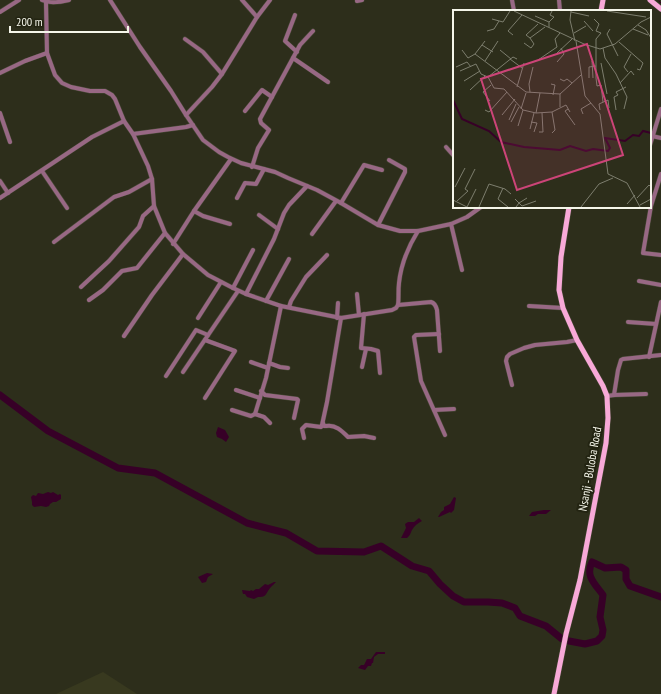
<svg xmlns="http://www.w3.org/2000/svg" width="661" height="694" font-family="'PT Sans Narrow',sans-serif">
<rect width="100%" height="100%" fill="#2d2e1b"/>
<polygon fill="#38391f" points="103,672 137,694 56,694"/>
<g fill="#370027">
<polygon points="218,427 225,430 229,437 226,442 222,439 217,437 216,433"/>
<polygon points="48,492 51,493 53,492 58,495 60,494 61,495 61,499 56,502 53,502 50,504 49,506 46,507 41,506 34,507 32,505 32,502 31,497 33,495 36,496 38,493 43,494"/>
<polygon points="454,497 456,498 454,510 451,513 450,512 439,517 438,517 441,512 444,510 444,507 450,504"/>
<polygon points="544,510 551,510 546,514 538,514 535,516 529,516 532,512"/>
<path d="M419,518L422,521C418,523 414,526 412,530C410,534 411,534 407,538H401L406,528L405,524L408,522H414Z"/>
<polygon points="207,573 213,574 208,577 206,582 202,583 198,577"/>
<path d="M274,582H276C274,584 272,586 271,587C266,592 267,598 258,597L254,599L247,597L245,594H243L242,590L250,591L251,590L253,591L256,589H259L265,584L268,585Z"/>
<polygon points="376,652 385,652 385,654 378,654 374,657 373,663 372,663 371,666 368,666 365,670 358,668 361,665 364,665 367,659 371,659"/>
</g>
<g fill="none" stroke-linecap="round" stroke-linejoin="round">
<polyline stroke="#370027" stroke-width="1" points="659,1 661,3"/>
<path stroke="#370027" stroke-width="7" d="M0,395L48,431L118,468L155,473L247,523L286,533L317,551L364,552L381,546L412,566L429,571L440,584L453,596L464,602H488L502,603L515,608L520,616L546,626L562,639L569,641L585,644L597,641L602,636L603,630L600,617L603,595C595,584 585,576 592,562L605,568L621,567L626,570V579L630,586L661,597"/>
<g stroke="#494a38" stroke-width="5">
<g id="minor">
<path d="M42,0C50,4 61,2 69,0"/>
<polyline points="110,0 140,47 171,91 186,115 203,140 219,152 228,157 241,163 275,172 288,178 317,190 341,203 378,225 400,231 418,231 451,224 467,217 481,207"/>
<polyline points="242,0 257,17"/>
<polyline points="512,0 514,11"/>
<polyline points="559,0 560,11"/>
<polyline points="357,1 362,0"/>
<path d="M46,2L47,53L55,75L62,83L71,87L90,91H105L112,95L115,99L124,121L133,134L148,166L152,179L154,206L165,233L183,254L208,275L233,288L246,294L281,306L341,318L392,310L396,308L398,305L431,302C435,303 436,306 437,310L440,351"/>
<polyline points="0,12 19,0"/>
<polyline points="295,15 285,41 297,52"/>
<polyline points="185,39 203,52 222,74"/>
<polyline points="293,58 328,82"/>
<polyline points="0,73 25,61 47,53"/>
<polyline points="245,111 262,90 272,97"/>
<polyline points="0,113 10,142"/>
<polyline points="186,115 212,87 222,74 257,17 270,0"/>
<polyline points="133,134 186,127 193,125"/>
<polyline points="652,136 661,138"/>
<polyline points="650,145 661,109"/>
<polyline points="446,147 454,156"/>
<polyline points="252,167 258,148 269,130 261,123 260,119 300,45 313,31"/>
<polyline points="42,171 67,208"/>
<polyline points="661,174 651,206 643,253 661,255"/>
<polyline points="0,181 8,193"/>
<polyline points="0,198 92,137 124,121"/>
<polyline points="237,198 245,183 256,184 264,169"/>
<polyline points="341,203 364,165 382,170"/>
<polyline points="194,211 203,216 230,224"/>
<polyline points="259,215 278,229"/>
<polyline points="451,224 462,270"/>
<polyline points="378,225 405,172 405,169 389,160"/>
<polyline points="312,234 336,201"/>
<polyline points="54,242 114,197 129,192 152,179"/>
<polyline points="173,244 194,211 231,159"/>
<polyline points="639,281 661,285"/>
<polyline points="81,287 109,261 139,227 143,216 154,206"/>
<polyline points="233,288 253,250"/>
<polyline points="246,294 274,239 284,213 289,205 307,186"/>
<polyline points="357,294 359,315"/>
<polyline points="89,300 103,290 122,271 137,268 165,233"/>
<polyline points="266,301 289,259"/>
<path d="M398,305C399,298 398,291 399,283C401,264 408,247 418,231"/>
<polyline points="529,306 563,308"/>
<polyline points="289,307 291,301 306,277 327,255"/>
<polyline points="364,314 361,348 371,349 378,351 380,373"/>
<polyline points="198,318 221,282"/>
<polyline points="337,318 338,303"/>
<polyline points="628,322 656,324"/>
<polyline points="439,334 416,335 414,337 421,381 445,435"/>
<polyline points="124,336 152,295 183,254"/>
<polyline points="649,357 661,302"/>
<polyline points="251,362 268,368"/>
<polyline points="269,363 280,367 288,368"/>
<polyline points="362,367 366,349"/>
<polyline points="183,372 238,291"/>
<polyline points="166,376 196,330 208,335"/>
<polyline points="512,385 506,361 507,357 510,354 524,348 535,345 567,342 577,340"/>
<polyline points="236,390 260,398"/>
<polyline points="261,391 265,395 297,399 298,400 294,418"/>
<polyline points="614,395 618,370 621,360 623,359 661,355"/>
<polyline points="607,396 614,395 646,394"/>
<polyline points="205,398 235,351 205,340"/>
<polyline points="232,410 251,416 255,414 266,378 281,306"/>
<polyline points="434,410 454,409"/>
<polyline points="255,414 264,417 270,423"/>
<path d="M323,423L324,426H326C335,424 342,431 348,437L364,436L374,438"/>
<polyline points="304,438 302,429 306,425 321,427 322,425 327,402 341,318"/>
</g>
</g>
<g stroke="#494a38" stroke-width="6">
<g id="major">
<polyline points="650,0 661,9"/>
<polyline points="601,11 603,0"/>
<polyline points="554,694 566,634 580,580 606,443 608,418 607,396 603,386 577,340 563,308 559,290 561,257 569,207"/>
</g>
</g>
<use href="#minor" stroke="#986884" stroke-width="4"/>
<use href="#major" stroke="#f8a9d8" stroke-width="5"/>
</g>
<g text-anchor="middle" stroke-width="4" stroke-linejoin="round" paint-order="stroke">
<g font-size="12" fill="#f5f6ea" stroke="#232412">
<text transform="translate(590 469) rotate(-80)" y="4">Nsanji - Buloba Road</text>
</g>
</g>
<g transform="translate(453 10)">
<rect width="198" height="198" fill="#2d2e1b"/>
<path fill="none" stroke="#370027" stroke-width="2" d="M0,90L9,109L36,121L48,132L71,137L107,140L117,136L133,141L140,139L155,141L157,138L152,128L172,131L180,125L186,126L190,121L198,123"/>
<path fill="none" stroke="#7d7e6e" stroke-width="1" d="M61,1L131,34L147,39L162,34L188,12L198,7M118,1L117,10L122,31M154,1L193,7M118,2L136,6M82,6L96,12V17M39,9L50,12L57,1M141,9L146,14L143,21L148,23L143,29V38M131,11L140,21M96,12L101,7L97,5L99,1M185,15L193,20L198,28M157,19L154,24L165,46M180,19L195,25M34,21L41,19L46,11M121,23L133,16M60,25L55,21L69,5M77,28L73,25L85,14M123,31L132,86L147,104L155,164L174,173L187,197M166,32L190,53L187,60L184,59M71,33L78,38L81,34L77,28L92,17M29,35L40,42M143,38V68L144,76L148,75L150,92M150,38L152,48L163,64L174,87L171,99M9,40L15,48L22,44L32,31M47,40L58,49M104,43L119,29M22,44L73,82L107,84L128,65M57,49L69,58M85,50L104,37L102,29L107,23M32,51L45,31M139,51L140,68M104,52L111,44L108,38M148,53L154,84M3,57L14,52L18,57M7,61L23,54L28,64L35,67L60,47L64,49M175,62L171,57L178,44M35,67L41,78L51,79L70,100L83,103L99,102L113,95L117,102M136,68V57L143,56M107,69L111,71L114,69L119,73M11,71L27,61M167,73L178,61L181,65M98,74L102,75L100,85M64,77L71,53M17,80L32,66M77,82L76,74L80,57M107,84V97M37,91L30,82L38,75M68,99L73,83M115,99L112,101L122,115M32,100L36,102L54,82M147,100L146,94L155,90L156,98M163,100L161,87L165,85L163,82L173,77M99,102L102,120L99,123M83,103L87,83M130,104L128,99L138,93M49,105L62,89M56,110L63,94M58,112L66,97M78,112L84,113L81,122M65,116L70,100M77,119L81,103M86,122H90L89,103M2,177L12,158M50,178L45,189L55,197M184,188L196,175L198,177M62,189L66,193L74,188M0,190L14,197M4,191L15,181L12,179L22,159M174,194L182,185M187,195L198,189M14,197L23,179M26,197L36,174L52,179L58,184M63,197L66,193L69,196L83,191M128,197L146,174L160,168"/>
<path fill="#cc4478" fill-opacity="0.15" stroke="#cc4478" stroke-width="2" d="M134,34L170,145L64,180L28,69Z"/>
<rect width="198" height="198" fill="none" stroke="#f5f6ea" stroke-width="2"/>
</g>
<path d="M10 26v6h118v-6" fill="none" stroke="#f5f6ea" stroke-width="2"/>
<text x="16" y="26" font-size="12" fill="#f5f6ea" stroke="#232412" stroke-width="3" paint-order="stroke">200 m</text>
</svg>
